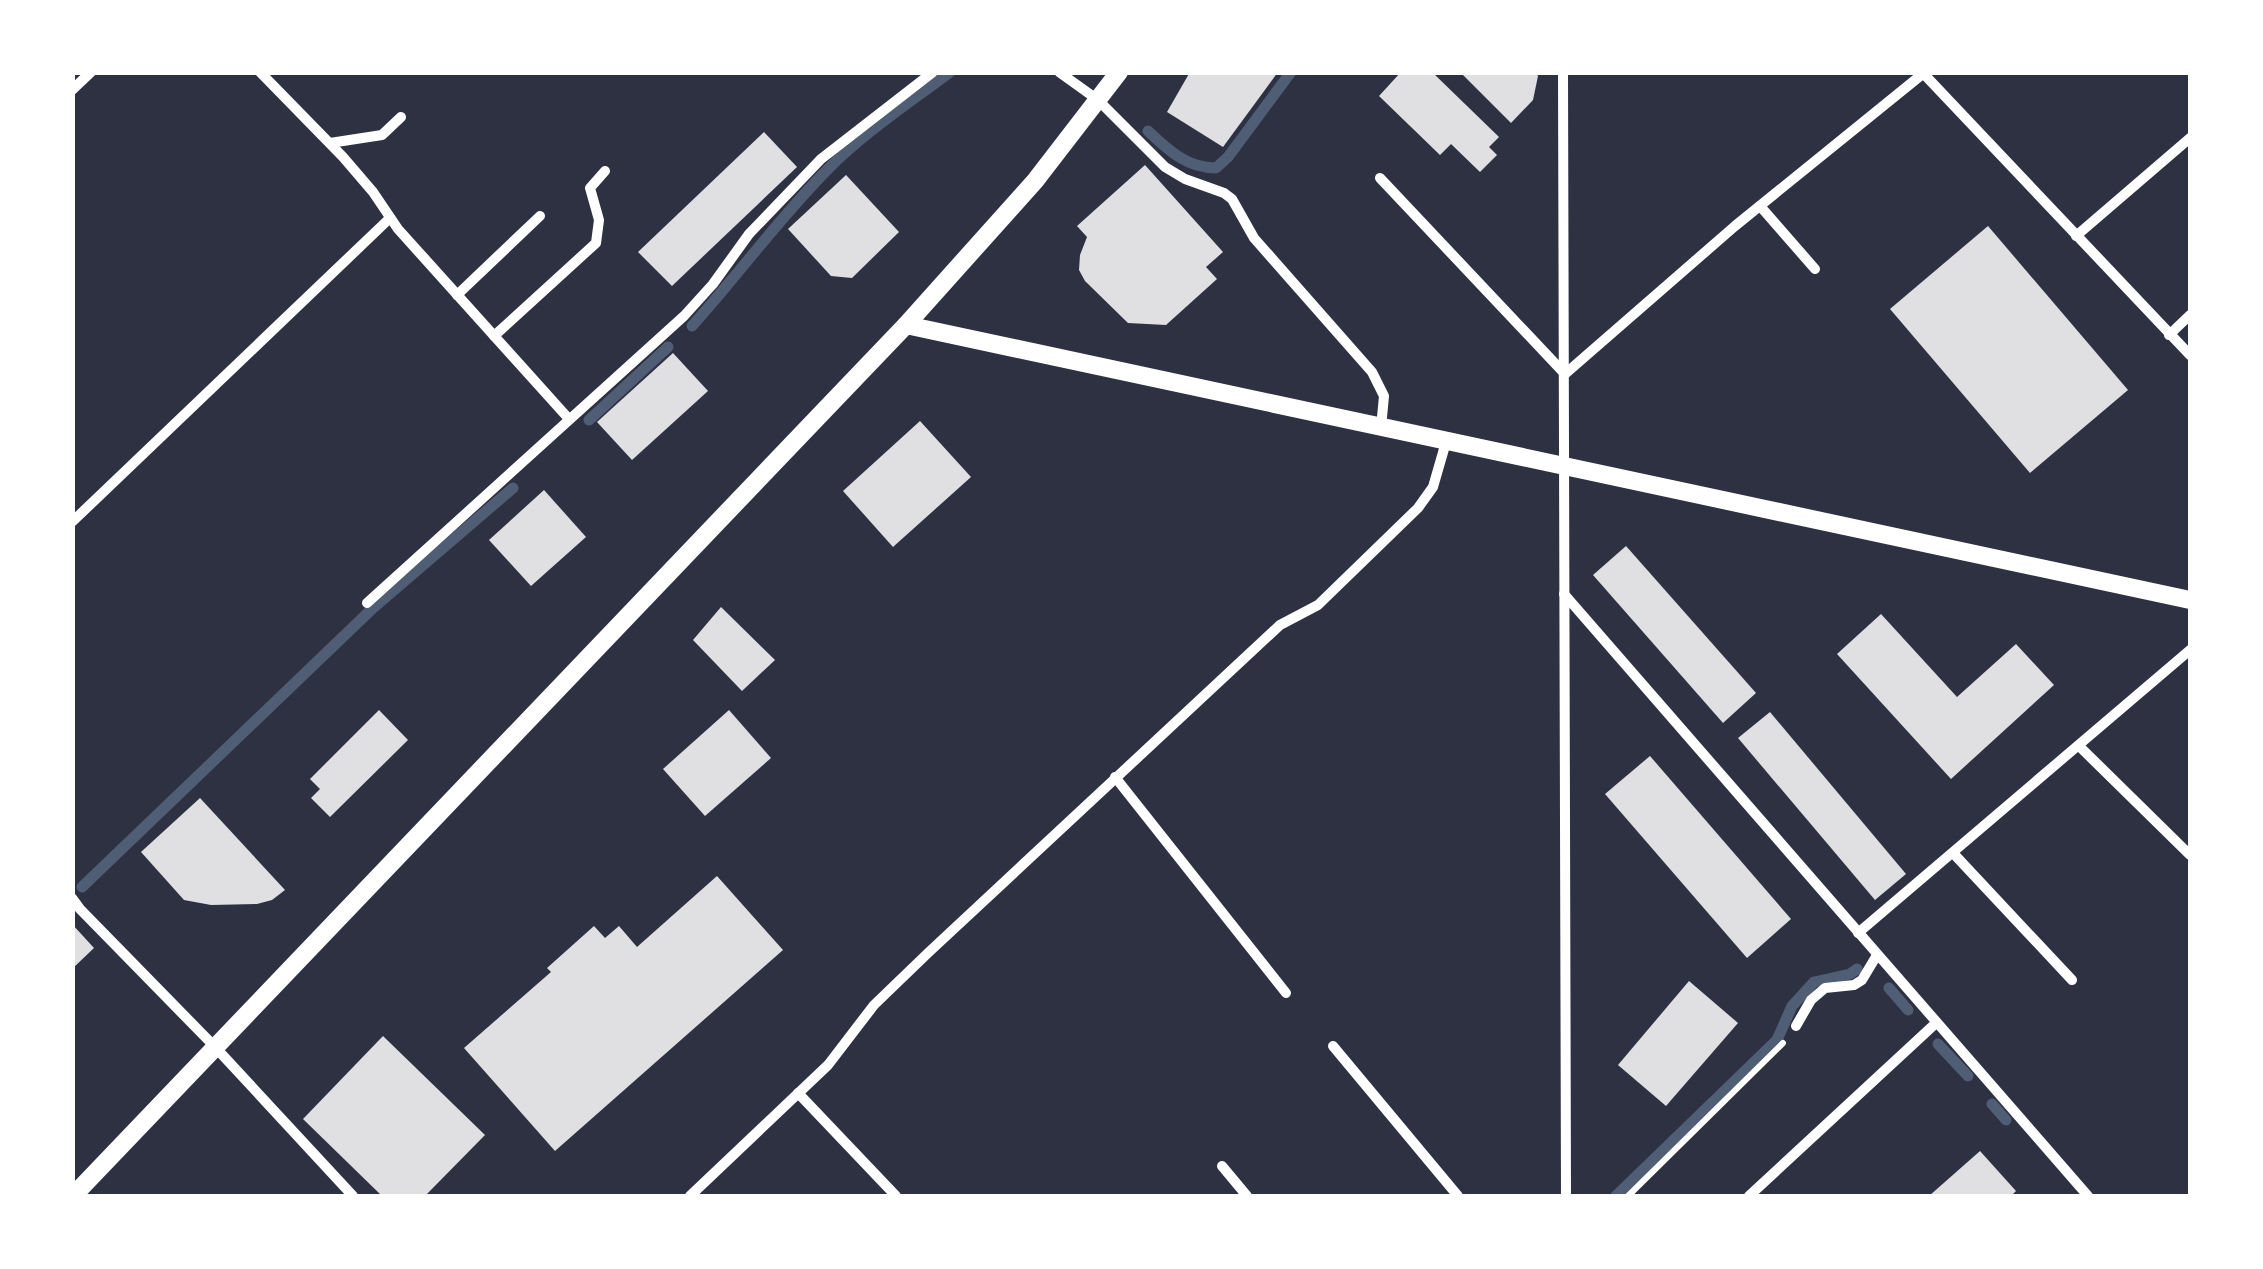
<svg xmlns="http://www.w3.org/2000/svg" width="2263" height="1269" font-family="Bitter,serif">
<rect width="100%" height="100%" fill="#2d3142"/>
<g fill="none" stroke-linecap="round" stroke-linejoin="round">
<g stroke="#4f5d75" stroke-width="11">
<path d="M1148,131C1168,150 1187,168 1216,168L1228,157L1291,72"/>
<path d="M692,326C739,274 779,218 829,168C865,132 909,103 950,72"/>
<polyline points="589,420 668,347"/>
<polyline points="82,887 373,608 513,488"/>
<polyline points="1889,988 1908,1010"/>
<polyline points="1938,1044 1968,1076"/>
<polyline points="1992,1104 2006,1120"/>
<polyline points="1616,1196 1777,1040 1792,1006 1814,982 1850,974 1857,969"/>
</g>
</g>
<g fill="#e0e0e3">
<polygon points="1190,72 1278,72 1223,147 1167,112"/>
<polygon points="1401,72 1432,72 1499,137 1489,147 1497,155 1480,172 1451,144 1440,155 1379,96"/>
<polygon points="1460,72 1535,72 1538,76 1533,100 1511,123"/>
<polygon points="764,132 797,167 672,286 638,252"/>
<polygon points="1145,165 1223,252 1206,267 1217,279 1166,325 1128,323 1085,281 1079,270 1080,255 1087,237 1077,226"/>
<polygon points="846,175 899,232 852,278 831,276 788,229"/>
<polygon points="1988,226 2128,390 2030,473 1890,309"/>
<polygon points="673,353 708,391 632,460 597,422"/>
<polygon points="920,421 971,477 893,547 843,491"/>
<polygon points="544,490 586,537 531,586 489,540"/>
<polygon points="1626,546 1756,693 1723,723 1593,575"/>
<polygon points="721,607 775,660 742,691 693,640"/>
<polygon points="1881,614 1957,697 2016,644 2054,685 1951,779 1837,654"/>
<polygon points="379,710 408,740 330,817 311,798 320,789 310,779"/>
<polygon points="729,710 771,758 705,816 663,769"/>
<polygon points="1770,712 1906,874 1875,900 1738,738"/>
<polygon points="1650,756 1791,919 1747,958 1605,794"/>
<polygon points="200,798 285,890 272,900 257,904 211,905 184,900 141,852"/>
<polygon points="717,876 783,950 555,1151 464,1048 551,972 547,968 594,926 605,938 619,926 637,947"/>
<polygon points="72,924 94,948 72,969"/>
<polygon points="1689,981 1738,1023 1666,1106 1618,1065"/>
<polygon points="383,1036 485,1135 425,1196 382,1196 303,1119"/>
<polygon points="1980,1151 2016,1191 2011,1196 1929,1196"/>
</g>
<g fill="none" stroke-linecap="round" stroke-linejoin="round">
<polyline stroke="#fff" stroke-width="6" points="1628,1196 1783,1043"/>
<g stroke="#fff" stroke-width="10">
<polyline points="260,72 343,157 373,192 398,229 569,419"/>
<polyline points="1059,72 1098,100 1165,167 1185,179 1224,193 1232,199 1254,238 1372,372 1384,396 1381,428"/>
<polyline points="1563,72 1566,1196"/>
<polyline points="1922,72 2190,355"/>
<polyline points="72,90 91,72"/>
<polyline points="330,143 382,135 401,117"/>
<polyline points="1380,178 1565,374 1735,226 1925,72"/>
<polyline points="1760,206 1815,269"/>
<polyline points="2076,236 2190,138"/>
<polyline points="457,295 540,216"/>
<polyline points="2169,335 2190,315"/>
<polyline points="494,336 596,243 599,220 590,188 605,171"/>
<polyline points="72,522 390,218"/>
<polyline points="1564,594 2088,1196"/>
<polyline points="367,603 684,316 713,284 749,234 821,159 933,72"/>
<polyline points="2079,746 2190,855"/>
<polyline points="1115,777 1286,993"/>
<polyline points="1953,853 2072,980"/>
<polyline points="72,898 80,909 216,1048 353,1196"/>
<polyline points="1858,933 2190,650"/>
<polyline points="1796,1026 1811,1000 1825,988 1854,985 1862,980 1877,955"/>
<polyline points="1333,1046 1458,1196"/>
<polyline points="798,1093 896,1196"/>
<polyline points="1222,1166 1247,1196"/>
<polyline points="690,1196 828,1065 874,1005 929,952 1280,625 1318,605 1418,508 1433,487 1446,442"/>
<polyline points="1749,1196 1936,1023"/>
</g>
<g stroke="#fff" stroke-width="18">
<polyline points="906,325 2190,600"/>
<polyline points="73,1196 906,325 1035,181 1119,72"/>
</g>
</g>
<rect width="2263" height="1269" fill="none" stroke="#ffffff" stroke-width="150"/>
</svg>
